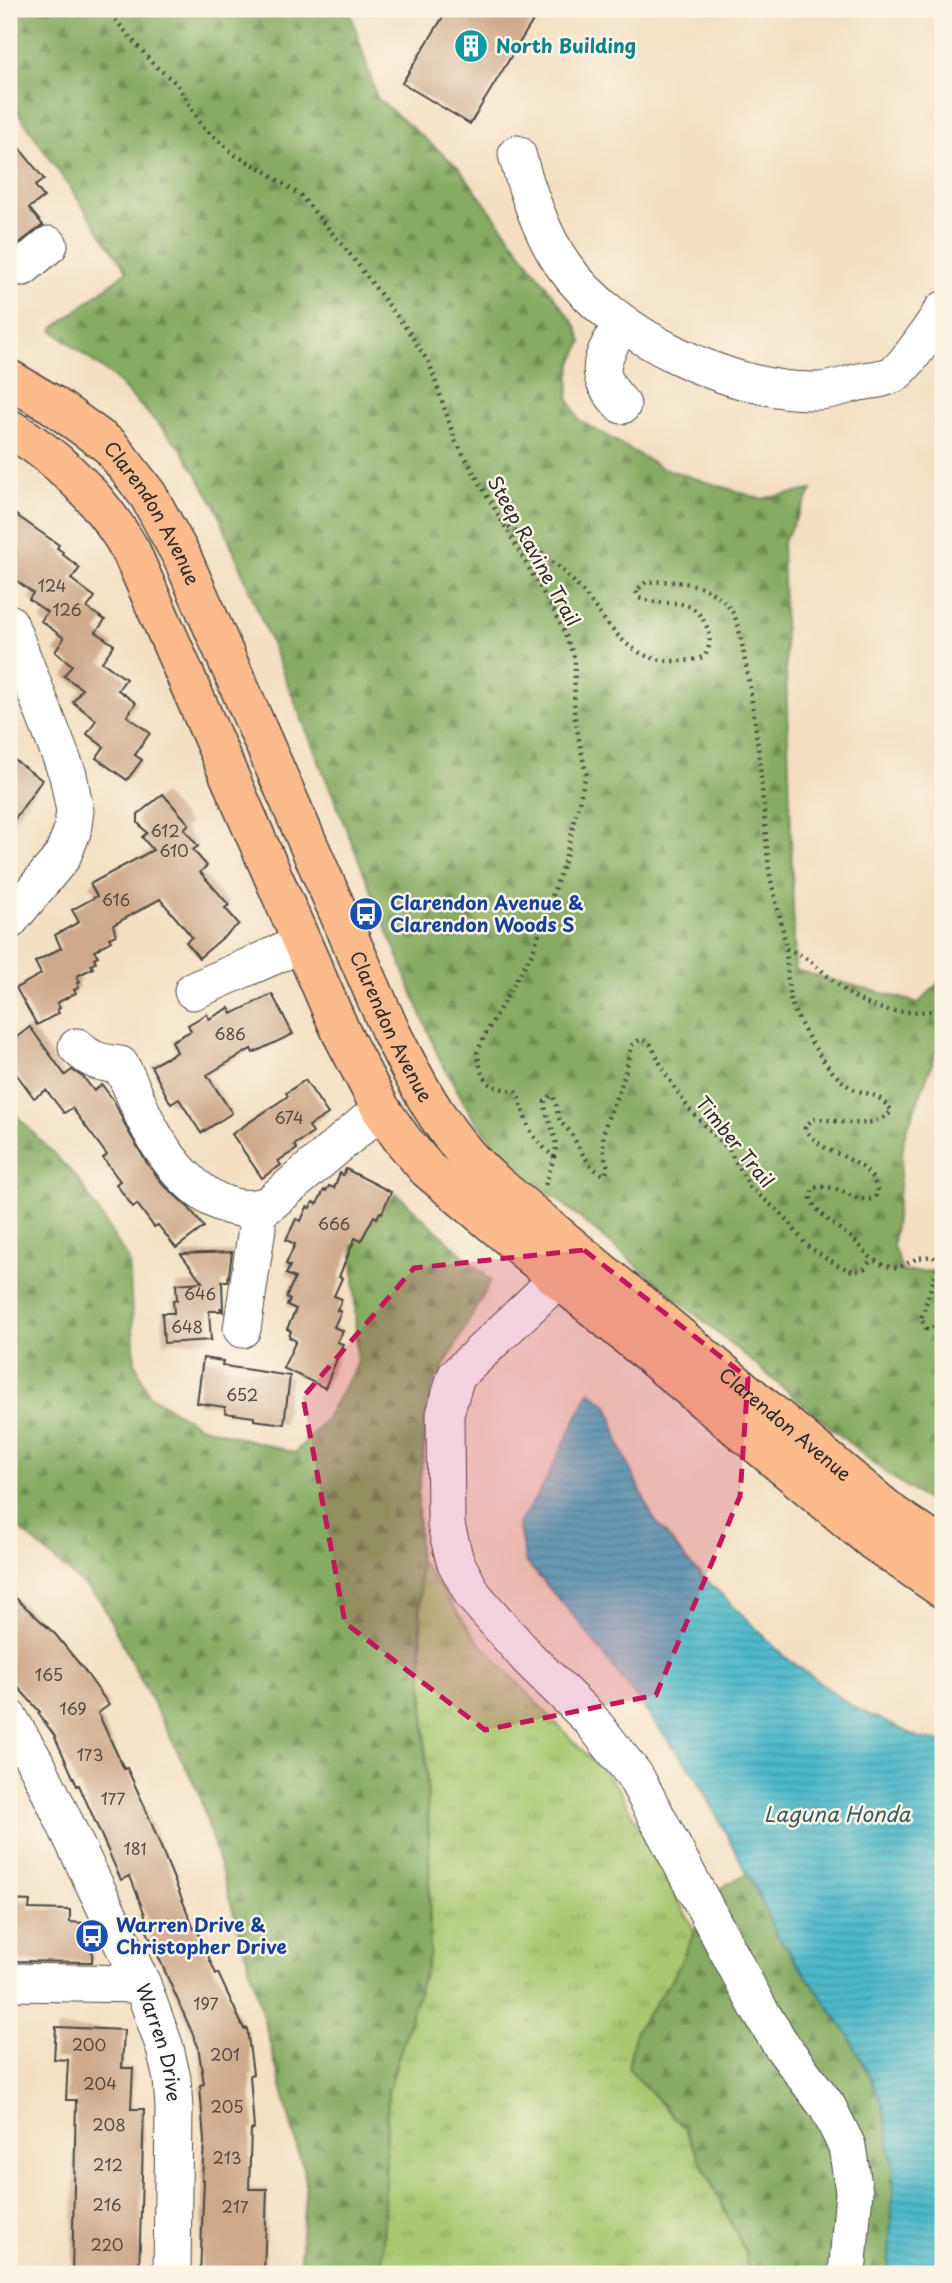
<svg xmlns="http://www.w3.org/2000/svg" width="952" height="2283" font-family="'Playpen Sans',sans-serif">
<defs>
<pattern id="grass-tufts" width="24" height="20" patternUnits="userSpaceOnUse" patternTransform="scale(1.75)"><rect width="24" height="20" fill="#a7c76f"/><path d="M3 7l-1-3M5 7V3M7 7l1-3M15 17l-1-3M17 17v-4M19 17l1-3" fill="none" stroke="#88a25b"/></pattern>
<pattern id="forest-firs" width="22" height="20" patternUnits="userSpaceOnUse" patternTransform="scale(1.75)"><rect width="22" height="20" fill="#85ac62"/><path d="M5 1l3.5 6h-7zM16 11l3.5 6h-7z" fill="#6d8c51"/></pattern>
<pattern id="water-rules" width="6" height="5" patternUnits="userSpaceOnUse" patternTransform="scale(1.75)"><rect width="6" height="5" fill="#4eb9ca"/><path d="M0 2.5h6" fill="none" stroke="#4197a4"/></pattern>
</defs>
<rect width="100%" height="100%" fill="#fcf5e5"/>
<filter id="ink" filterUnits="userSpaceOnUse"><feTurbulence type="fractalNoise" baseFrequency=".0143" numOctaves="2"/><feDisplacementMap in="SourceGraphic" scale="14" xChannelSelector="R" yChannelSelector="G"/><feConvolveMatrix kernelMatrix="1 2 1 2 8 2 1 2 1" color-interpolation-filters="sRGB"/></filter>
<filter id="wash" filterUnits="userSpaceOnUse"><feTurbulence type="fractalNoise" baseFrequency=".00686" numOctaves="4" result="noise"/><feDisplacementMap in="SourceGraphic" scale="28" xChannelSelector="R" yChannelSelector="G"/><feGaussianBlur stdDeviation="1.57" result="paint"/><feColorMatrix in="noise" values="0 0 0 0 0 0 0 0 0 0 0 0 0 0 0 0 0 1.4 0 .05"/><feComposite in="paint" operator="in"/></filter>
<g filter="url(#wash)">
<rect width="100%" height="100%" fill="#f4dfc2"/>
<polygon fill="url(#grass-tufts)" stroke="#69794d" stroke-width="2" points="419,1559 478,1641 618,1788 695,1932 673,1978 636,2030 628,2068 685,2129 746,2253 747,2274 382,2274 388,2092 430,1954 429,1835"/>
<g fill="url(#forest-firs)" stroke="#586c46" stroke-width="2">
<polygon points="9,9 345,9 351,15 377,98 458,167 576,326 582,342 571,366 568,398 579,420 662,468 761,499 812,490 782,544 795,970 919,1003 943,978 943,1035 904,1137 893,1246 903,1272 943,1271 943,1511 883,1471 502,1153 472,1116 439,1058 216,507 181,448 113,377 52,330 127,271 9,99"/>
<polygon points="9,1108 78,1179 129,1261 135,1363 149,1395 199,1426 295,1453 324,1421 357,1365 353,1246 396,1193 491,1281 432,1388 418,1495 420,1632 429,1835 430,1954 388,2092 382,2274 299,2274 306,2181 254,1982 198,1791 100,1600 9,1519"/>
<polygon points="748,1873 775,1932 848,2034 883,2104 894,2172 888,2274 747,2274 746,2253 685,2129 628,2068 636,2030 673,1978 710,1899 724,1886"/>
</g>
<polygon fill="url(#water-rules)" stroke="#3c727a" stroke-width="2" points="590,1391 609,1407 621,1449 652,1516 687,1561 784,1656 853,1707 920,1738 943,1742 943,2274 888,2274 894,2172 883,2104 848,2034 775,1932 758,1894 697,1778 574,1616 526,1562 518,1524 542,1488"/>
<g id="blocks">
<g fill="#cea88b">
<polygon points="448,9 540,9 470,124 402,83"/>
<polygon points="9,135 44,179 35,186 44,197 29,208 43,225 18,244 9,243"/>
<polygon points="9,510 59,545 57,548 63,552 62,554 80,568 71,579 95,597 87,608 105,620 96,632 114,645 102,662 126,679 118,690 136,703 127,716 150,733 135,755 142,760 127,780 96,758 104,747 87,734 96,720 73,702 82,689 64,676 72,665 55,652 64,638 41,621 47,612 29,599 33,593 9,575"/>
<polygon points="9,756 42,780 9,827"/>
<polygon points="163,794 189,824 184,829 198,846 193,850 207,866 200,872 229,905 225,908 239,924 199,958 186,942 192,937 160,899 113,925 116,935 109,938 111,941 94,951 98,956 94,958 96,962 91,965 93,968 77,976 80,982 77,983 79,987 74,990 76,993 57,1003 60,1008 57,1010 59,1013 37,1025 16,988 41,974 35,962 61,948 55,935 79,922 72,910 97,896 90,884 153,850 142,837 147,833 138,823 138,814"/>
<polygon points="272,994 293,1034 253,1053 251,1049 207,1075 232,1113 201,1133 179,1099 171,1104 151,1066 177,1052 172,1041 191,1031 188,1025 207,1014 209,1019 229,1008 232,1014"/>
<polygon points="30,1027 65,1075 72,1070 84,1078 94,1091 102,1085 114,1101 127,1129 148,1165 164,1185 189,1208 204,1227 176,1248 158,1225 154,1227 137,1204 133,1207 116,1184 120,1181 103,1158 107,1155 72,1108 64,1113 46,1090 34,1098 9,1064 9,1043"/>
<polygon points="305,1080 328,1114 309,1126 313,1133 294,1145 297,1149 278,1161 281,1165 262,1178 232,1134 288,1096 286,1093"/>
<polygon points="346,1169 391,1192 382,1213 380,1212 377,1218 374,1216 361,1241 355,1238 339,1277 342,1278 334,1296 342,1299 337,1310 341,1312 334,1327 343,1331 337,1342 343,1344 325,1388 283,1368 296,1341 289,1337 291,1331 287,1329 296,1309 287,1305 290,1300 286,1297 295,1278 286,1274 290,1266 286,1264 295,1244 286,1240 296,1219 301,1221 307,1207 310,1208 313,1202 317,1204 324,1190 326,1191 329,1186 334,1188 340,1173 343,1175"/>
<polygon points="232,1252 228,1281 222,1281 223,1311 220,1307 221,1311 209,1311 211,1340 164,1343 162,1313 174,1313 173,1300 177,1300 176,1284 202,1282 181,1254"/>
<polygon points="203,1358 223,1361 222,1365 231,1367 290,1376 284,1424 254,1420 254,1417 225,1413 225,1407 197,1403"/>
<polygon points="9,1592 55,1634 82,1667 109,1705 98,1713 124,1769 127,1768 144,1805 194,1929 196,1928 216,1974 218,1973 244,2029 247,2028 253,2074 250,2075 254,2129 251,2130 249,2189 267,2189 264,2274 200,2274 204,2180 202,2180 204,2141 200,2085 204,2084 198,2046 143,1922 147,1920 130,1876 121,1880 79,1785 77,1786 54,1735 38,1713 40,1712 9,1677"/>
<polygon points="9,1900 30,1901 29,1909 70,1910 70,1922 83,1923 83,1938 93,1938 92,1962 9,1961"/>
<polygon points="56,2027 124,2030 122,2068 133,2068 131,2109 144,2109 139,2274 72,2274 76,2100 66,2100 68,2060 54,2059"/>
</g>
</g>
</g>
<g filter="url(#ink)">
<use href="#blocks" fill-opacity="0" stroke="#494642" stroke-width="2"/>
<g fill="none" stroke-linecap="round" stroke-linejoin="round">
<g stroke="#494642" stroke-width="39">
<g id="minor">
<path d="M517,154C526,188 543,238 564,266C612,335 734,394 818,391C831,391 846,385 859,382C869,380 887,379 895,373C907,365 935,323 943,310"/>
<polyline points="9,263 23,267 49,245"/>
<path d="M621,324C602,360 590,371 622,405"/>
<polyline points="9,623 68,775 75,811 72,832 62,857 9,921"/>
<polyline points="193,991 303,943"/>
<path d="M77,1047C90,1061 102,1063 120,1065C131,1082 136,1101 145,1119C166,1162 213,1224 268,1205L381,1109"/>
<polyline points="558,1279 456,1376 445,1414 446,1525 455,1561 473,1595 528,1658 590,1719 635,1776 760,2011 782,2046 827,2106 847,2146 854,2192 847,2274"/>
<polyline points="242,1329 257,1228 255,1209"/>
<path id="s1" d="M9,1718L38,1767L142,1984L165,2048L172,2079L174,2108L172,2274"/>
<polyline points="9,1982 142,1984"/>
</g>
</g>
<g stroke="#494642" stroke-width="41">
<g id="major">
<path id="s2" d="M9,379L53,405L110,446L148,495L182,557L390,1030C417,1085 447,1142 494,1182L894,1515L943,1548"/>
<path d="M9,428C61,459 101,499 131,551L341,1032L381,1109L402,1139L427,1169L873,1541L943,1589"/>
</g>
</g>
<g stroke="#494642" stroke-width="4.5" stroke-dasharray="2 5" stroke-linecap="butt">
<path d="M106,9L153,64L177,84L202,126L235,155L262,169L301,196L349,253L409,332L430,365L455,440L559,620L575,659L574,714L586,774L566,856L533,951L486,1033L477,1053L482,1074L491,1086L516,1092C522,1103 523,1114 528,1125C533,1138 544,1148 554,1157L545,1186"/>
<path d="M503,522C527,541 551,559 573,581C605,614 621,660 673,661C685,661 694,661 705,656C710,645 712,637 706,625C690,592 666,609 639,598L636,591L646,582C676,580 707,582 728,606C739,619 741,640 744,656C758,724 762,792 768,861C771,891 783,920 786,950C788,972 786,992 795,1012C804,1033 831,1078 852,1088C871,1097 875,1090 892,1111C870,1133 840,1119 812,1119L805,1128C823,1160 867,1152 878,1191L875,1198C852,1205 840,1181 813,1188L811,1198L815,1207L830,1222L852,1238L872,1259L883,1265L898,1268L918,1258L933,1256L939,1263L921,1319L927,1329L940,1325L943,1321"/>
<path d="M786,949C810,957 820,970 839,986C872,1014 903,1014 943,1010"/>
<path d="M554,1157C561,1136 545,1122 545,1101L552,1095C558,1104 556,1114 561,1122C563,1125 567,1128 569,1131C580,1146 586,1168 605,1175L608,1167C596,1136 609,1116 620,1088C626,1074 628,1059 632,1045L641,1039L651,1045L665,1073L689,1109L729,1150L750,1187L784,1216L807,1246L839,1266L853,1271L864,1269L872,1259"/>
</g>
<use href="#minor" stroke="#fff" stroke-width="37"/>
<use href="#major" stroke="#fbbb8d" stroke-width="38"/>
</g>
</g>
<path fill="#c2185b" fill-opacity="0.2" stroke="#c2185b" stroke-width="5" stroke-dasharray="14 9" stroke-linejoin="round" d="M584,1250L748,1378L740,1496L656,1695L485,1730L345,1623L303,1397L414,1268Z"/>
<defs>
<g id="building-disc" transform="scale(1.75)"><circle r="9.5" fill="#0f9aa8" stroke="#fcf5e5"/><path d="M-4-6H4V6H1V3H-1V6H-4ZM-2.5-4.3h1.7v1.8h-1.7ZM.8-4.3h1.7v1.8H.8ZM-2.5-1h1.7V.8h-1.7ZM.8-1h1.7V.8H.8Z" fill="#fff"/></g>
<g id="bus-disc" transform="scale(1.75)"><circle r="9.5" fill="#1a4fb4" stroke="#fcf5e5"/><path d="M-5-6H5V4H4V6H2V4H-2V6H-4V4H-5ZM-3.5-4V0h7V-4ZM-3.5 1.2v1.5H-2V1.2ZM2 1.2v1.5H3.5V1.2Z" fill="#fff"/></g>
</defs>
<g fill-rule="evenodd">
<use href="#building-disc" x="471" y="46"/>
<use href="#bus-disc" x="366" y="914"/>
<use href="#bus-disc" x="92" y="1936"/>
</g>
<g text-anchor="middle" stroke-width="5" stroke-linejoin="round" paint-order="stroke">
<g font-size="16" fill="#544a43">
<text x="52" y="592">124</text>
<text x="67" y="616">126</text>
<text x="165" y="837">612</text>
<text x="174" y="857">610</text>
<text x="116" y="906">616</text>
<text x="230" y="1040">686</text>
<text x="289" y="1124">674</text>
<text x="334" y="1230">666</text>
<text x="200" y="1300">646</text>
<text x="187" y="1333">648</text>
<text x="242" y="1401">652</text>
<text x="49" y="1681">165</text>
<text x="73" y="1715">169</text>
<text x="90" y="1761">173</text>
<text x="113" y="1805">177</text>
<text x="135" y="1855">181</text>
<text x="206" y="2010">197</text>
<text x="89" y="2051">200</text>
<text x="225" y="2061">201</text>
<text x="100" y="2090">204</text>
<text x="227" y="2113">205</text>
<text x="109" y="2131">208</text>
<text x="227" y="2164">213</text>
<text x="108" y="2171">212</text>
<text x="107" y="2211">216</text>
<text x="235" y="2213">217</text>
<text x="107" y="2251">220</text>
</g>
<g font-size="19" font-weight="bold" fill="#0d838f" stroke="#fcf5e5" text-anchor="start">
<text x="496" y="53">North Building</text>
</g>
<g font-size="19" fill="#2b2b2b" stroke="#fcf5e5">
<text dy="7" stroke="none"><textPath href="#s2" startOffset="201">Clarendon Avenue</textPath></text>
<text transform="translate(534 551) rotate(61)" y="7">Steep Ravine Trail</text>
<text dy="7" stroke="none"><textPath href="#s2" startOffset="768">Clarendon Avenue</textPath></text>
<text transform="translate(735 1142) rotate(51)" y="7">Timber Trail</text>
<text dy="7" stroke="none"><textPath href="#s2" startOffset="1335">Clarendon Avenue</textPath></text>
<text dy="7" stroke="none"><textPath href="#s1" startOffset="359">Warren Drive</textPath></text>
</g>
<g font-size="19" font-weight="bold" fill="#164399" stroke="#fcf5e5" text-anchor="start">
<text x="390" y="910">Clarendon Avenue &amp;<tspan x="390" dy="22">Clarendon Woods S</tspan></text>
<text x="116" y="1932">Warren Drive &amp;<tspan x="116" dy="22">Christopher Drive</tspan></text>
</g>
<g font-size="21" font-style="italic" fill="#375d63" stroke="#fcf5e5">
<text x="837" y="1822">Laguna Honda</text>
</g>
</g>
<rect width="952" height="2283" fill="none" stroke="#fcf5e5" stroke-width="35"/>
</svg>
